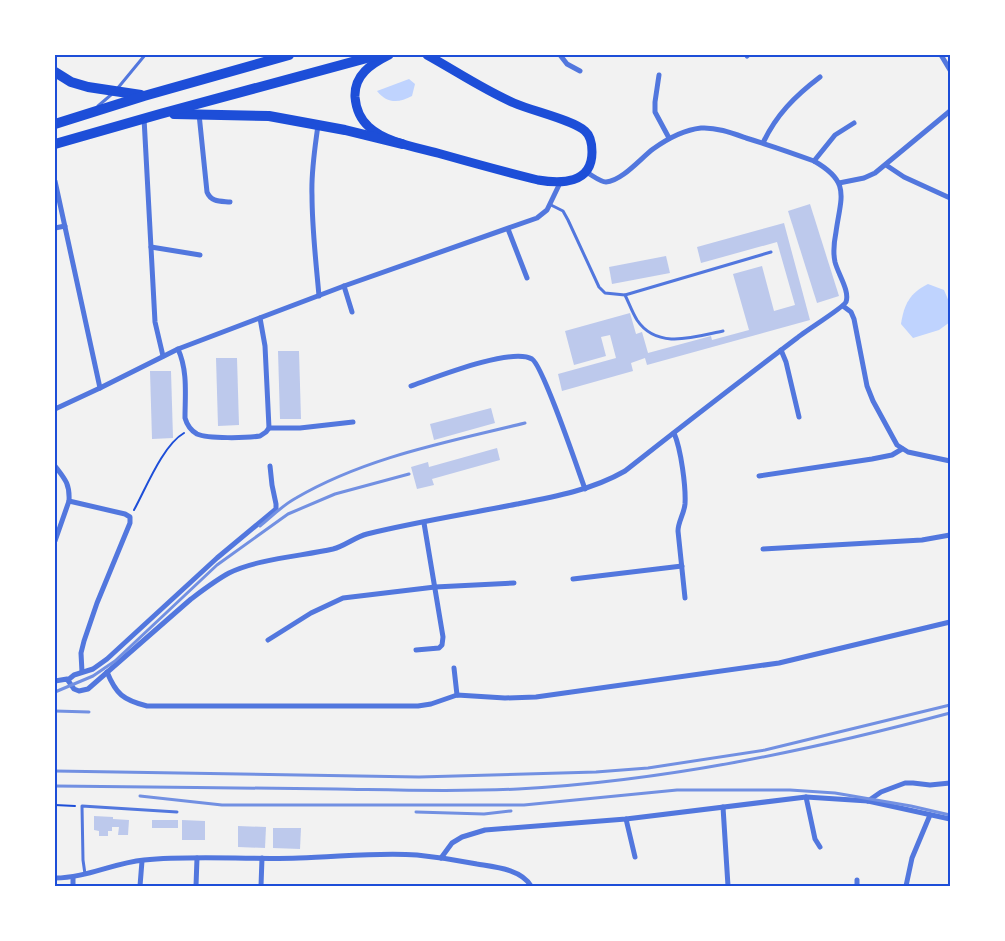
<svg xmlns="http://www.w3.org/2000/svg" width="1005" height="941" font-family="'Crimson Pro',serif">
<rect width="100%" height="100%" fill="#f2f2f2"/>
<g fill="#bfd3fe">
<path d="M409,79L415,84L412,96C399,103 387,104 377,91Z"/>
<path d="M928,284L944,290L950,304V322L939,330L913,338L901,324C904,304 910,293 928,284Z"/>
</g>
<g fill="#bdc9ec">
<polygon points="810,204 839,296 817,303 788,211"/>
<polygon points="784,223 810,320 647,365 645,358 631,363 633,371 562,391 558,374 616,358 610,335 601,337 606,356 574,365 565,331 630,313 636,334 642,332 648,353 711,336 712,340 749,330 733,274 762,266 774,311 795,305 777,242 701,263 697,247"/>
<polygon points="666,256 670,273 612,284 609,267"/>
<polygon points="278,351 299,351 301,419 280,419"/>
<polygon points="216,358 237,358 239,425 218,426"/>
<polygon points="150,371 171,371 173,438 152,439"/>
<polygon points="491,408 495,423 434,440 430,424"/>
<polygon points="497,448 500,460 432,479 434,485 417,489 411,467 428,462 429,467"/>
<polygon points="94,816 113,817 113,819 129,820 128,835 118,835 119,827 112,827 112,831 108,831 108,836 99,836 99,831 94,830"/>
<rect x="152" y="820" width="26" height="8"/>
<polygon points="182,820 205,821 205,840 182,840"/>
<polygon points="238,826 266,827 265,848 238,847"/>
<polygon points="273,828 301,828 300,849 273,848"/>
</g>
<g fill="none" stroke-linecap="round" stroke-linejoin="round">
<g stroke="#1d4ed8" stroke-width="2">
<path d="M134,510C146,488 163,445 184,433"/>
<polyline points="55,805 75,806"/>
</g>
<g stroke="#5277de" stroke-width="3">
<polyline points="117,89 145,55"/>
<polyline points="98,106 112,94"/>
<path d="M551,205L563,211L568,220L599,287L605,293L625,295C629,303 632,312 637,320C657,350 694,337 723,331"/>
<polyline points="625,295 771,252"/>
<polyline points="85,874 83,860 82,806 177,812"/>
</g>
<g stroke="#5277de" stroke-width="5">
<polyline points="560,55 567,64 580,71"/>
<polyline points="941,55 950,70"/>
<polyline points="747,56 748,55"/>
<polyline points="659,75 655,102 655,112 669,138"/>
<path d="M199,114L207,192C211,202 220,201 230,202"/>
<polyline points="144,118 155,322 163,356"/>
<path d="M318,125C315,148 311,171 312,195C312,229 316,262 319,296"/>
<path d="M763,143C776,115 795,96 820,77"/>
<polyline points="814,161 835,135 854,123"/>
<polyline points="886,165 904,177 950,198"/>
<polyline points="55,181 100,388"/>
<polyline points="839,183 864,178 875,173 950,111"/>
<polyline points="55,228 65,226"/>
<polyline points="508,229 527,278"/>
<polyline points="151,247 200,255"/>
<polyline points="344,286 352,312"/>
<polyline points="843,306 851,312 854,319 867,386 873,401 897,445 908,452 950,461"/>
<path d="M178,349C188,371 185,395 185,418C187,425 190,430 197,434C208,439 247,438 260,436L266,432L269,428L265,346L260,318"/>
<polyline points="781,350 786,362 799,417"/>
<path d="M411,386C434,378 511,347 532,359C543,366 578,470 585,489"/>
<polyline points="55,409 100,388 178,349 344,286 537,218 547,210 560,183"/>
<polyline points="269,428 300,428 353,422"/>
<path d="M674,433C681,449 686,487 685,504C684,514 678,522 678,531L685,598"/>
<path d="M55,466C65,479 70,484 69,501L125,514L130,517V523L97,603L84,641L81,653L82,672"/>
<polyline points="759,476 872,459 892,455 902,449"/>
<polyline points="55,541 69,501"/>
<polyline points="763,549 922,540 950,535"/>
<polyline points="573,579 682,566"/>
<polyline points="268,640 311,613 343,598 435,587 514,583"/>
<polyline points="416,650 439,648 442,645 443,637 424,523"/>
<polyline points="454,668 457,695"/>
<path d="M107,672C116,694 123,700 147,706H418L431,704L457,695L505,698L536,697L779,663L950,622"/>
<polyline points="68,680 74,675 93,669 107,659 217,558 276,509 276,504 272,485 270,466"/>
<path d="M55,681L67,679L74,689L79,691L88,689L191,599C203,590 216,580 229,573C257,559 302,556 333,549C345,546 355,537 367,534C416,522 467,514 517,504C554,497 592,490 625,471C682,426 739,382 797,338C805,331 843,308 846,302C850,291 838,274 835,262C833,253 834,242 836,232C841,196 851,182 814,161C792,153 769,145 746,138C732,133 716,127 701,128C683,130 667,139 653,149C641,158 622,181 606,182C600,182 592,175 586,172"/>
<polyline points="806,797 815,839 820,847"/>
<polyline points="868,801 881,792 905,783 913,783 930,785 950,783"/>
<polyline points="723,807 728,886"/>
<polyline points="626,819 635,857"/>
<polyline points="441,858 452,843 462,837 485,830 626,819 806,797 868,801 950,819"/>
<polyline points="73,877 73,886"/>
<path d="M55,878C86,878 113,863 144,860C196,855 247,860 299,858C339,857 378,852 417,855C437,857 457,860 477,864C495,867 521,869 531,886"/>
<polyline points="140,886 142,861"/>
<polyline points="196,886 197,858"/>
<polyline points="261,886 262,858"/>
<polyline points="857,886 857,880"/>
<polyline points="906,886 912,858 930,815"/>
</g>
<path stroke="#1d4ed8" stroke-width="9" d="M389,55C371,64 354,75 355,97C356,109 360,119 369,127C386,143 420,148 441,154C473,163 505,172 538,180C561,184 592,184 592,152C592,145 591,136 585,131C573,120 532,111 514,103C484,90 456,71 427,55"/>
<g stroke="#1d4ed8" stroke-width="10">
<polyline points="55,72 71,82 88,87 141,95"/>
<polyline points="174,114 269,116 345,130 402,144"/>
<polyline points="55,124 144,96 289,55"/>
<polyline points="55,144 160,114 378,55"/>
</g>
<g stroke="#7290e2" stroke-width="3">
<path d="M260,526C272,516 283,505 296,498C366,457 448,442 525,423"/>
<polyline points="55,692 93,676 115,661 217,565 288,514 335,494 409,474"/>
<polyline points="55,711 89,712"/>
<polyline points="55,771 419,777 596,772 648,768 765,750 950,705"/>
<path d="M55,786C149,787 242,788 336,789C397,790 457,792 518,789C664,781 808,751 950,713"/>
<polyline points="140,796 222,805 524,805 677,790 790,790 835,793 911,806 950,815"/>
<polyline points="416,812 484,814 511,811"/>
</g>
</g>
<rect width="1005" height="941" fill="none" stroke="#ffffff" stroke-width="112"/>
<rect x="56" y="56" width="893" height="829" fill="none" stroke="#1d4ed8" stroke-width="2"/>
</svg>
